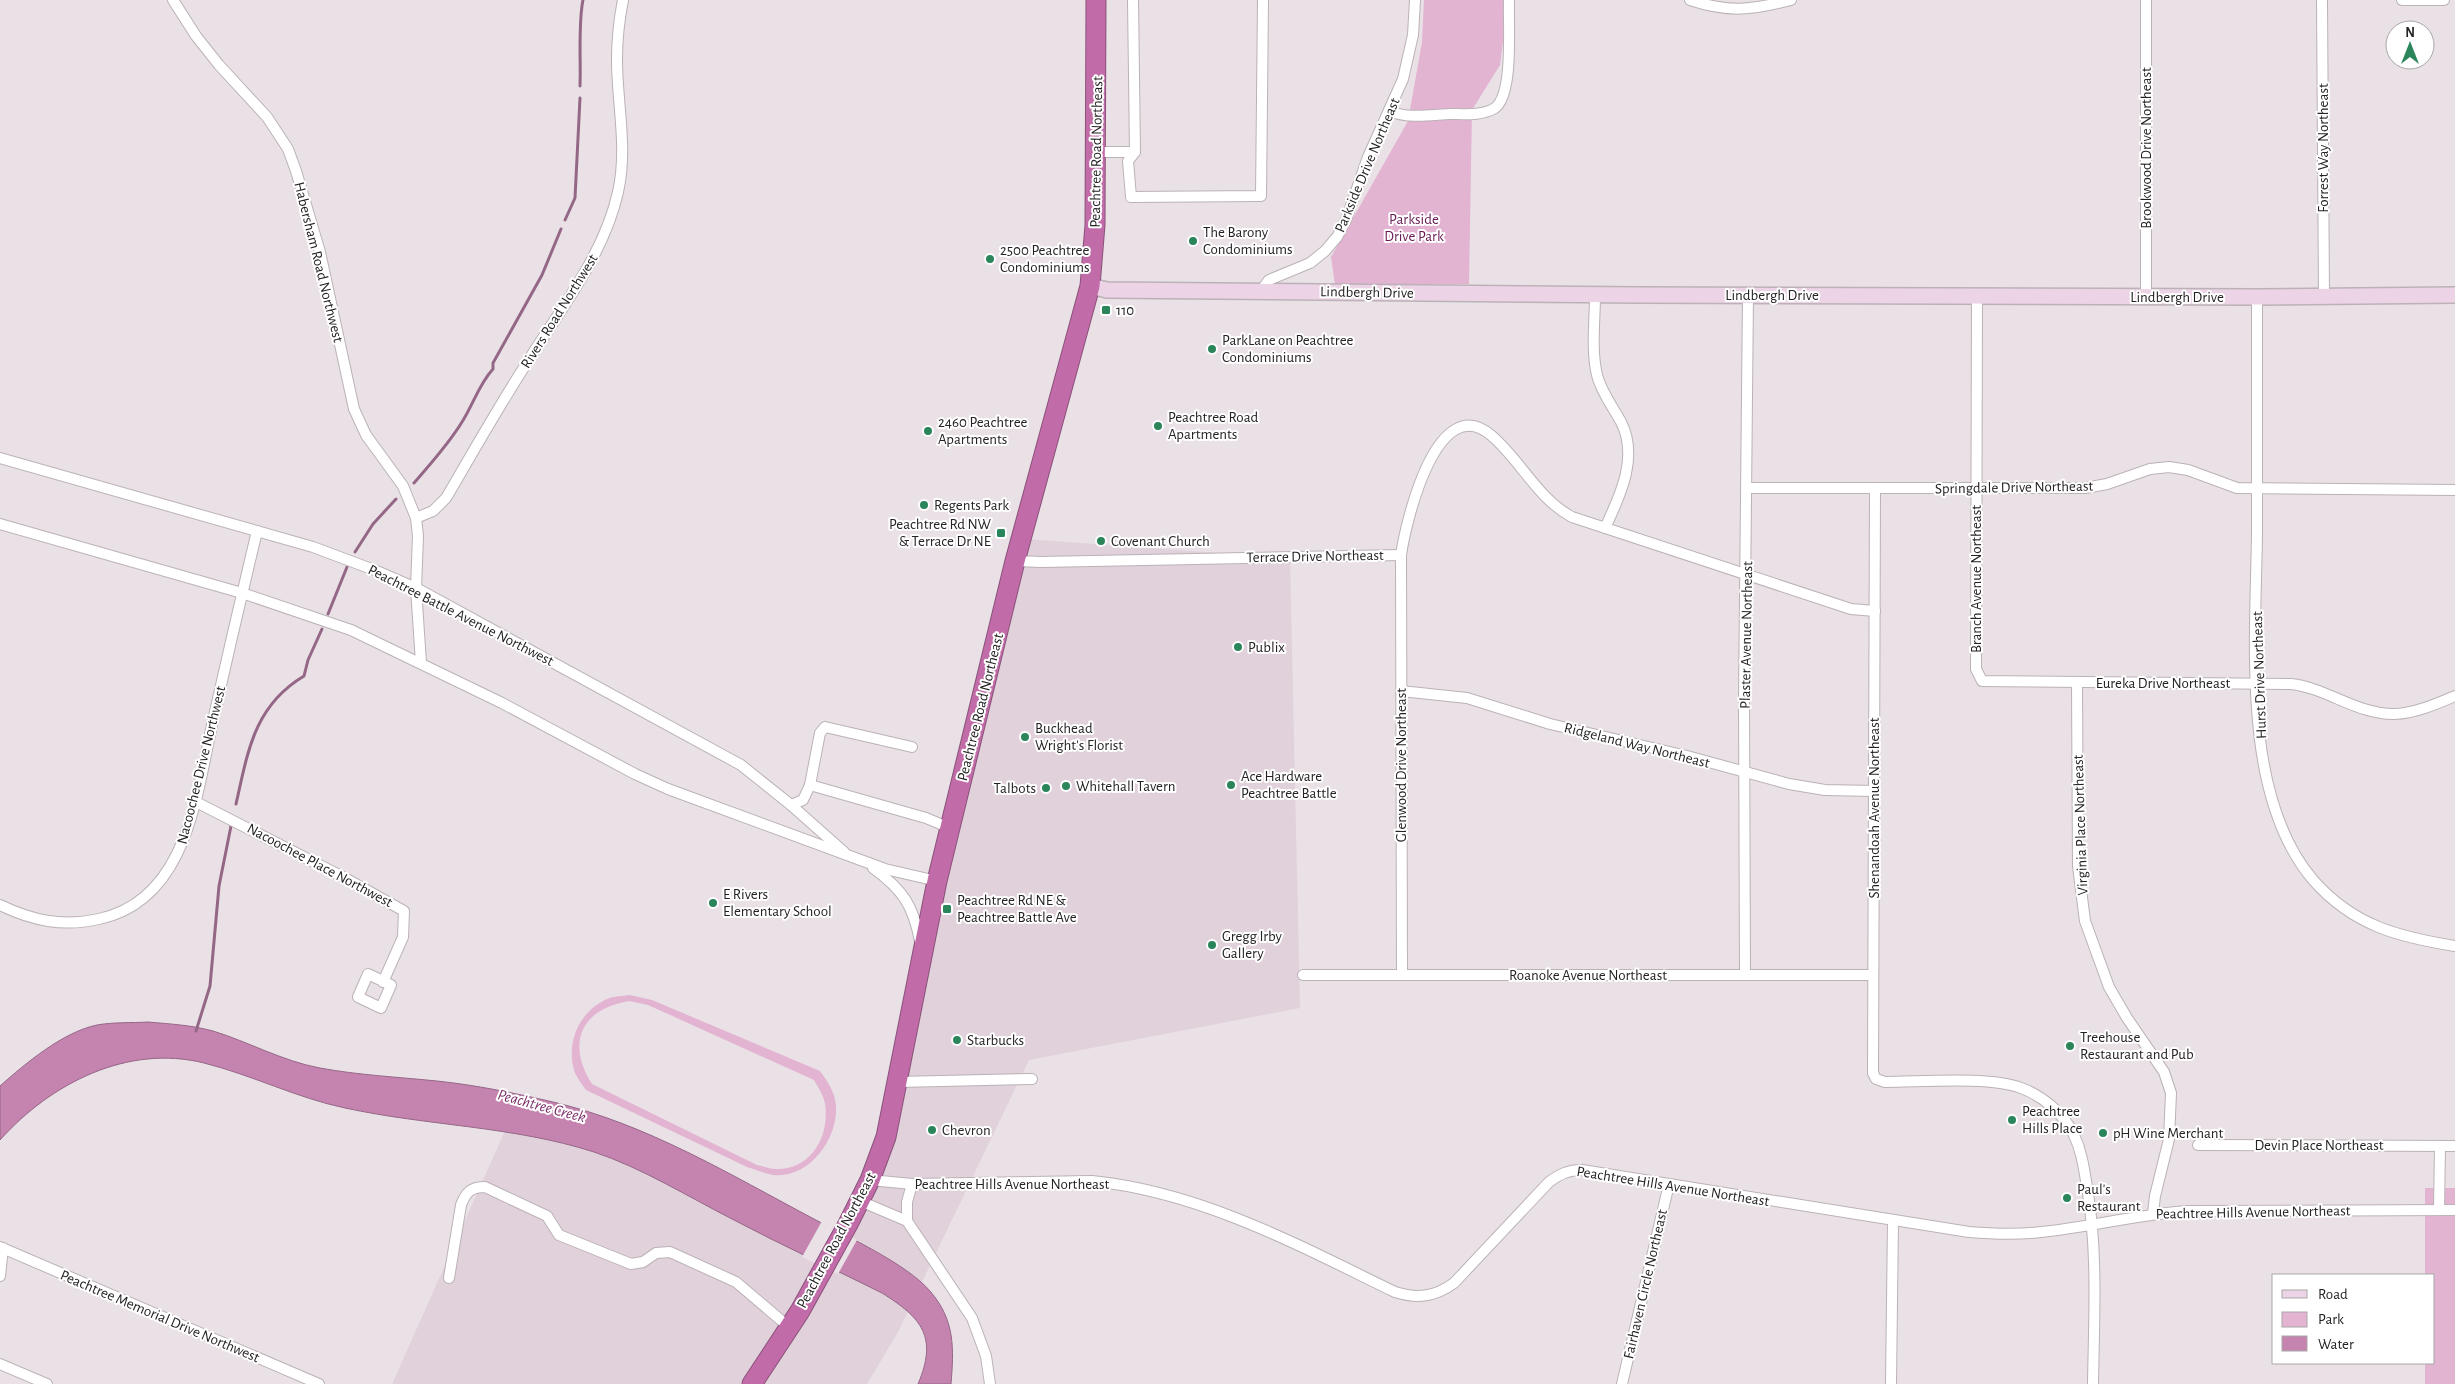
<svg xmlns="http://www.w3.org/2000/svg" width="2455" height="1384" font-family="'Alegreya Sans',sans-serif">
<rect width="100%" height="100%" fill="#eae1e7"/>
<polygon fill="#e1d1db" points="1025,539 1290,558 1300,1008 1029,1060 898,1332 867,1384 392,1384 516,1106 824,1259 854,1208 897,1061"/>
<g fill="#e3b3d2" fill-rule="evenodd">
<polygon points="1424,0 1508,0 1500,65 1472,110 1469,284 1335,285 1331,257 1408,121 1422,42"/>
<path d="M630,995L652,1000L820,1071C828,1082 835,1092 836,1106C838,1139 809,1179 773,1175C765,1174 755,1169 747,1167L586,1090C582,1084 576,1077 574,1070C566,1041 580,1011 607,999C614,996 623,996 630,995ZM629,1001L648,1005L814,1080C818,1087 824,1096 825,1104C830,1136 811,1170 776,1169C770,1169 763,1166 757,1165L592,1084C566,1043 581,1009 629,1001Z"/>
<polygon points="2425,1188 2455,1188 2455,1384 2425,1384 2425,1363 2434,1363 2434,1275 2425,1275"/>
</g>
<path fill="#c584b0" stroke="#956786" d="M148,1022C170,1024 191,1025 213,1031C249,1042 282,1061 320,1068C358,1075 397,1077 437,1081C475,1085 515,1093 553,1102C647,1124 729,1174 814,1219C846,1236 907,1264 930,1291C955,1320 954,1348 951,1384H918C938,1337 922,1318 882,1293C832,1268 781,1245 732,1219C687,1196 642,1168 594,1152C513,1126 428,1126 345,1108C297,1098 252,1075 204,1063C128,1044 51,1083 0,1140V1086C26,1063 63,1032 97,1025C113,1022 132,1023 148,1022Z"/>
<polygon fill="#eae1e7" points="822,1221 857,1240 838,1274 802,1257"/>
<g fill="none" stroke-linecap="round" stroke-linejoin="round">
<g stroke="#956786" stroke-width="3">
<path d="M580,86C581,60 578,24 583,0"/>
<polyline points="565,220 575,198 580,98"/>
<path d="M414,483C431,463 448,445 462,422C473,405 479,384 493,369V363L542,275L561,229"/>
<polyline points="355,552 373,524 396,499"/>
<polyline points="328,614 347,567"/>
<path d="M236,804C248,751 254,706 304,676L308,660L322,629"/>
<polyline points="196,1031 210,986 219,886 231,826"/>
</g>
<g stroke="#bbb2b7" stroke-width="12">
<g id="street">
<polyline points="173,0 196,36 219,65 267,117 288,149 296,171 320,252 354,409 366,435 403,486 416,518 418,536 416,588 421,663"/>
<polyline points="1133,0 1135,152 1128,161 1131,197 1261,196 1263,0"/>
<path d="M1690,0C1729,13 1752,10 1791,0"/>
<polyline points="2146,0 2146,296"/>
<polyline points="2322,0 2324,297"/>
<polyline points="2402,0 2444,0"/>
<path d="M1389,111C1408,119 1430,115 1450,114C1464,114 1482,116 1495,108C1514,94 1508,24 1509,0"/>
<polyline points="1096,152 1135,152"/>
<polyline points="1261,291 1269,280 1310,263 1325,251 1337,237 1346,220 1368,157 1403,79 1413,35 1415,0"/>
<path d="M1595,295C1595,320 1591,350 1597,375C1601,392 1613,407 1621,422C1639,457 1620,496 1605,528"/>
<path d="M1977,296L1976,669L1982,681L2291,684C2327,688 2358,715 2395,714C2416,713 2436,704 2455,696"/>
<path d="M2257,297C2257,375 2257,454 2257,532C2256,638 2240,796 2314,881C2354,926 2399,937 2455,946"/>
<polyline points="0,458 313,547 377,571 416,588 741,765 791,805 844,852"/>
<polyline points="1748,488 2085,488 2107,484 2150,469 2169,467 2188,470 2237,488 2455,490"/>
<path d="M1875,488L1873,1073L1876,1079L1885,1082C1921,1082 1990,1076 2021,1088C2043,1096 2064,1114 2074,1135C2082,1152 2084,1169 2087,1187C2098,1252 2094,1318 2093,1384"/>
<path d="M416,518L433,511L446,498C473,452 499,406 528,361C561,308 604,255 618,192C628,148 617,104 617,60C617,40 619,20 623,0"/>
<polyline points="0,524 242,593 351,630 502,703 635,774 668,789 885,869 937,881"/>
<polyline points="1015,561 1041,562 1401,555"/>
<polyline points="2077,683 2078,866 2085,921 2109,987 2127,1018 2164,1072 2171,1093 2169,1139 2155,1196 2153,1213"/>
<polyline points="1401,691 1467,698 1550,724 1687,756 1789,784 1825,790 1874,791"/>
<polyline points="810,785 926,818 950,828"/>
<polyline points="194,801 345,878 404,911 403,937 383,982"/>
<polyline points="791,805 803,800 810,785 820,733 825,727 912,747"/>
<path d="M873,868C903,890 913,905 920,941"/>
<path d="M0,905C33,921 63,927 99,919C189,900 197,790 214,716C228,654 242,593 257,531"/>
<polygon points="368,974 391,985 381,1008 358,997"/>
<polyline points="1303,975 1873,975"/>
<path d="M1402,975L1401,555C1406,521 1437,388 1492,436C1521,461 1538,499 1572,517L1851,609L1875,611"/>
<polyline points="1745,975 1744,699 1748,295"/>
<polyline points="897,1082 1032,1079"/>
<polyline points="2198,1145 2455,1146"/>
<path d="M870,1180L912,1184L1092,1181C1201,1192 1298,1245 1395,1292C1417,1299 1435,1297 1454,1283L1549,1182C1560,1174 1568,1170 1582,1170L1969,1232C1993,1234 2017,1235 2041,1232C2091,1227 2139,1214 2189,1211L2455,1210"/>
<polyline points="860,1201 907,1221 972,1318 986,1356 990,1384"/>
<polyline points="2439,1210 2440,1146"/>
<polyline points="907,1221 907,1202 912,1184"/>
<polyline points="0,1247 319,1384"/>
<polyline points="0,1276 3,1248"/>
<path d="M449,1278L461,1205C466,1192 471,1187 485,1187L547,1216L559,1235L631,1264L643,1262L656,1253L670,1252L736,1282L789,1327"/>
<polyline points="0,1364 47,1384"/>
<polyline points="1622,1384 1669,1184"/>
<polyline points="1891,1384 1893,1221"/>
</g>
</g>
<g stroke="#bbb2b7" stroke-width="18">
<polyline id="secondary" points="1090,286 1107,290 1638,295 2257,297 2455,295"/>
</g>
<g stroke="#8a527a" stroke-width="21">
<polyline id="highway" points="752,1384 800,1311 848,1224 870,1180 886,1137 937,881 1015,561 1090,286 1095,225 1096,0"/>
</g>
<use href="#street" stroke="#fff" stroke-width="10"/>
<use href="#secondary" stroke="#ecd3e5" stroke-width="15"/>
<use href="#highway" stroke="#c16ca8" stroke-width="19"/>
</g>
<g fill="#2a855b" stroke="#fff" stroke-width="2">
<circle cx="1193" cy="241" r="5"/>
<circle cx="990" cy="259" r="5"/>
<rect x="1101" y="305" width="10" height="10" rx="2.5"/>
<circle cx="1212" cy="349" r="5"/>
<circle cx="1158" cy="426" r="5"/>
<circle cx="928" cy="431" r="5"/>
<circle cx="924" cy="505" r="5"/>
<rect x="996" y="528" width="10" height="10" rx="2.5"/>
<circle cx="1101" cy="541" r="5"/>
<circle cx="1238" cy="647" r="5"/>
<circle cx="1025" cy="737" r="5"/>
<circle cx="1231" cy="785" r="5"/>
<circle cx="1066" cy="786" r="5"/>
<circle cx="1046" cy="788" r="5"/>
<circle cx="713" cy="903" r="5"/>
<rect x="942" y="904" width="10" height="10" rx="2.5"/>
<circle cx="1212" cy="945" r="5"/>
<circle cx="957" cy="1040" r="5"/>
<circle cx="2070" cy="1046" r="5"/>
<circle cx="2012" cy="1120" r="5"/>
<circle cx="932" cy="1130" r="5"/>
<circle cx="2103" cy="1133" r="5"/>
<circle cx="2067" cy="1198" r="5"/>
</g>
<g text-anchor="middle" stroke-width="4" stroke-linejoin="round" paint-order="stroke">
<g font-size="15" fill="#252224" stroke="#fff">
<text transform="translate(2146 148) rotate(-90)" y="5">Brookwood Drive Northeast</text>
<text transform="translate(2323 148) rotate(-90)" y="5">Forrest Way Northeast</text>
<text transform="translate(1096 152) rotate(-89)" y="5">Peachtree Road Northeast</text>
<text transform="translate(1367 165) rotate(-67)" y="5">Parkside Drive Northeast</text>
<text transform="translate(319 262) rotate(76)" y="5">Habersham Road Northwest</text>
<text transform="translate(1367 292) rotate(1)" y="5">Lindbergh Drive</text>
<text x="1772" y="300">Lindbergh Drive</text>
<text x="2177" y="302">Lindbergh Drive</text>
<text transform="translate(559 311) rotate(-58)" y="5">Rivers Road Northwest</text>
<text transform="translate(2014 487) rotate(-1)" y="5">Springdale Drive Northeast</text>
<text transform="translate(1315 556) rotate(-1)" y="5">Terrace Drive Northeast</text>
<text transform="translate(1976 579) rotate(-90)" y="5">Branch Avenue Northeast</text>
<text transform="translate(461 615) rotate(27)" y="5">Peachtree Battle Avenue Northwest</text>
<text transform="translate(1746 635) rotate(-89)" y="5">Plaster Avenue Northeast</text>
<text transform="translate(2259 675) rotate(-92)" y="5">Hurst Drive Northeast</text>
<text x="2163" y="688">Eureka Drive Northeast</text>
<text transform="translate(980 707) rotate(-76)" y="5">Peachtree Road Northeast</text>
<text transform="translate(1637 745) rotate(14)" y="5">Ridgeland Way Northeast</text>
<text transform="translate(201 765) rotate(-76)" y="5">Nacoochee Drive Northwest</text>
<text transform="translate(1401 765) rotate(-90)" y="5">Glenwood Drive Northeast</text>
<text transform="translate(1874 808) rotate(-90)" y="5">Shenandoah Avenue Northeast</text>
<text transform="translate(2080 825) rotate(-92)" y="5">Virginia Place Northeast</text>
<text transform="translate(320 865) rotate(28)" y="5">Nacoochee Place Northwest</text>
<text x="1588" y="980">Roanoke Avenue Northeast</text>
<text x="2319" y="1150">Devin Place Northeast</text>
<text x="1012" y="1189">Peachtree Hills Avenue Northeast</text>
<text transform="translate(1673 1186) rotate(9)" y="5">Peachtree Hills Avenue Northeast</text>
<text transform="translate(2253 1212) rotate(-1)" y="5">Peachtree Hills Avenue Northeast</text>
<text transform="translate(836 1240) rotate(-62)" y="5">Peachtree Road Northeast</text>
<text transform="translate(1645 1284) rotate(-77)" y="5">Fairhaven Circle Northeast</text>
<text transform="translate(160 1316) rotate(23)" y="5">Peachtree Memorial Drive Northwest</text>
</g>
<g font-size="15" fill="#671a54" stroke="#fff">
<text x="1414" y="224">Parkside<tspan x="1414" dy="17">Drive Park</tspan></text>
</g>
<g font-size="15" fill="#252224" stroke="#fff" text-anchor="start">
<text x="1203" y="237">The Barony<tspan x="1203" dy="17">Condominiums</tspan></text>
<text x="1000" y="255">2500 Peachtree<tspan x="1000" dy="17">Condominiums</tspan></text>
<text x="1116" y="315">110</text>
<text x="1222" y="345">ParkLane on Peachtree<tspan x="1222" dy="17">Condominiums</tspan></text>
<text x="1168" y="422">Peachtree Road<tspan x="1168" dy="17">Apartments</tspan></text>
<text x="938" y="427">2460 Peachtree<tspan x="938" dy="17">Apartments</tspan></text>
<text x="934" y="510">Regents Park</text>
<text x="991" y="529" text-anchor="end">Peachtree Rd NW<tspan x="991" dy="17">&amp; Terrace Dr NE</tspan></text>
<text x="1111" y="546">Covenant Church</text>
<text x="1248" y="652">Publix</text>
<text x="1035" y="733">Buckhead<tspan x="1035" dy="17">Wright's Florist</tspan></text>
<text x="1241" y="781">Ace Hardware<tspan x="1241" dy="17">Peachtree Battle</tspan></text>
<text x="1076" y="791">Whitehall Tavern</text>
<text x="1036" y="793" text-anchor="end">Talbots</text>
<text x="723" y="899">E Rivers<tspan x="723" dy="17">Elementary School</tspan></text>
<text x="957" y="905">Peachtree Rd NE &amp;<tspan x="957" dy="17">Peachtree Battle Ave</tspan></text>
<text x="1222" y="941">Gregg Irby<tspan x="1222" dy="17">Gallery</tspan></text>
<text x="2080" y="1042">Treehouse<tspan x="2080" dy="17">Restaurant and Pub</tspan></text>
<text x="967" y="1045">Starbucks</text>
<text x="2022" y="1116">Peachtree<tspan x="2022" dy="17">Hills Place</tspan></text>
<text x="942" y="1135">Chevron</text>
<text x="2113" y="1138">pH Wine Merchant</text>
<text x="2077" y="1194">Paul's<tspan x="2077" dy="17">Restaurant</tspan></text>
</g>
<g font-size="16" font-style="italic" fill="#7b2e67" stroke="#fff">
<text transform="translate(542 1105) rotate(15)" y="6">Peachtree Creek</text>
</g>
</g>
<rect x="2272" y="1274" width="162" height="90" fill="#ffffff" stroke="#a8a7a7"/>
<rect x="2282" y="1290" width="25" height="8" fill="#ecd3e5" stroke="#a8a7a7"/>
<text x="2318" y="1299" font-size="15" fill="#252224">Road</text>
<rect x="2282" y="1312" width="25" height="15" fill="#e3b3d2" stroke="#a8a7a7"/>
<text x="2318" y="1324" font-size="15" fill="#252224">Park</text>
<rect x="2282" y="1336" width="25" height="15" fill="#c584b0" stroke="#a8a7a7"/>
<text x="2318" y="1349" font-size="15" fill="#252224">Water</text>
<g transform="translate(2410 45)"><circle r="24" fill="#ffffff" stroke="#a8a7a7"/>
<path d="M0-4L9 19L0 12L-9 19Z" fill="#2a855b"/>
<text y="-8" font-size="14" font-weight="bold" text-anchor="middle" fill="#252224">N</text>
</g>
</svg>
